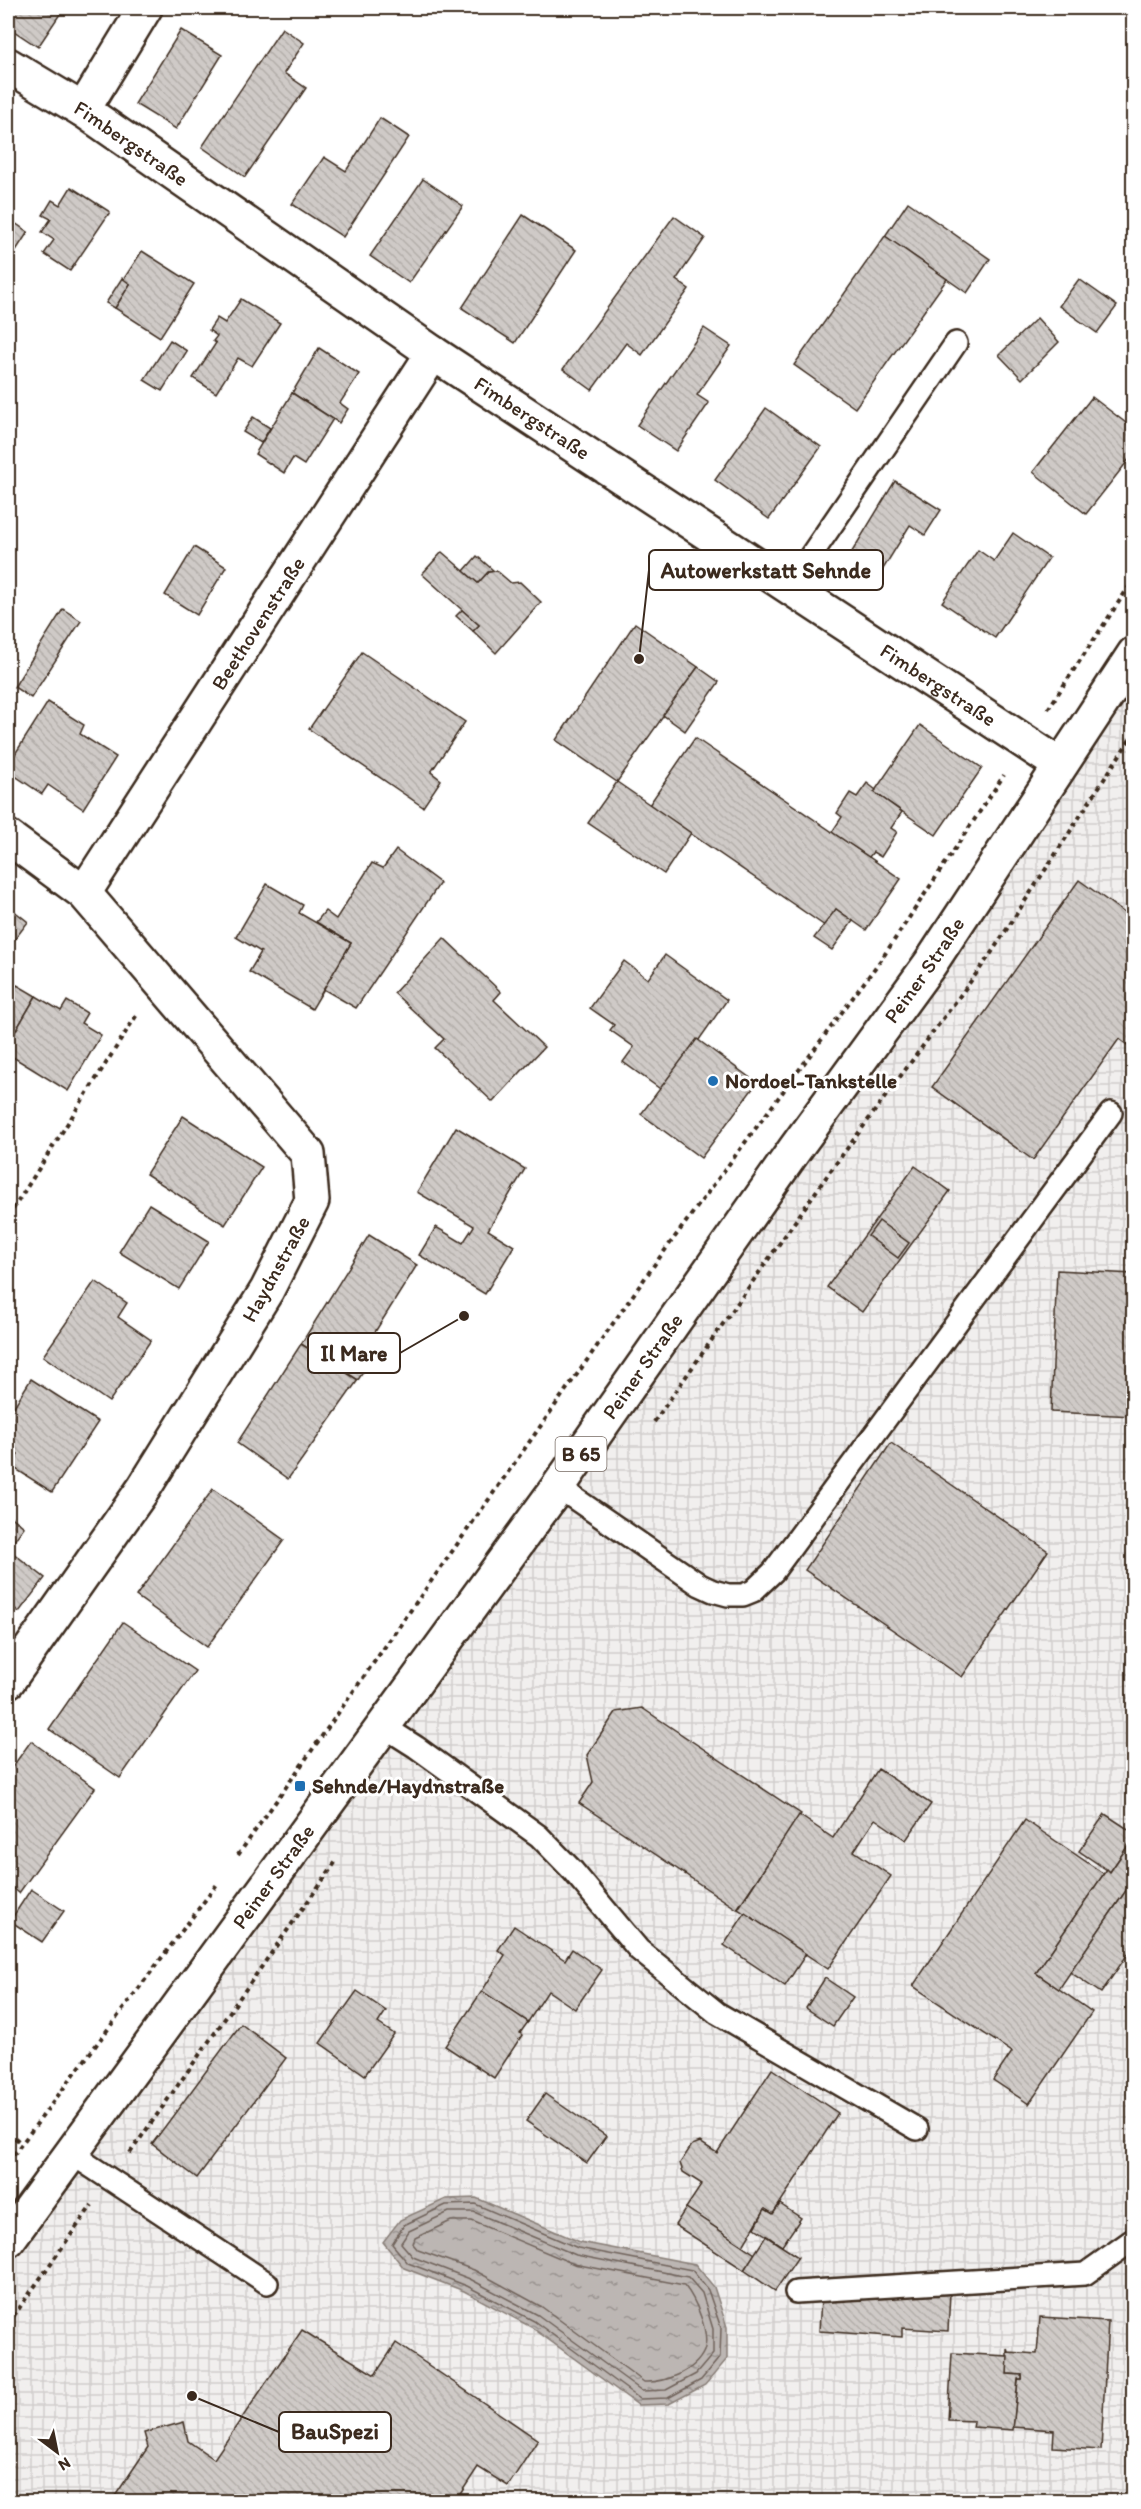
<svg xmlns="http://www.w3.org/2000/svg" width="1141" height="2509" font-family="Itim,sans-serif">
<defs>
<pattern id="industrial-grid" width="8" height="8" patternUnits="userSpaceOnUse" patternTransform="scale(1.5)"><rect width="8" height="8" fill="#f1efee"/><path d="M0 4h8M4 0v8" fill="none" stroke="#d0cdcc"/></pattern>
<pattern id="water-ripples" width="26" height="14" patternUnits="userSpaceOnUse" patternTransform="scale(1.5)"><rect width="26" height="14" fill="#bcb6b3"/><path d="M2 4q2-2 4 0t4 0M15 11q2-2 4 0t4 0" fill="none" stroke="#9a9491"/></pattern>
<pattern id="building-back-hatch" width="6" height="6" patternUnits="userSpaceOnUse" patternTransform="scale(1.5)"><rect width="6" height="6" fill="#cfcac7"/><path d="M-1 5l2 2M0 0l6 6M5-1l2 2" fill="none" stroke="#b3aeaa"/></pattern>
</defs>
<rect width="100%" height="100%" fill="#fff"/>
<filter id="ink" filterUnits="userSpaceOnUse"><feTurbulence type="fractalNoise" baseFrequency=".0167" numOctaves="2"/><feDisplacementMap in="SourceGraphic" scale="12" xChannelSelector="R" yChannelSelector="G"/><feConvolveMatrix kernelMatrix="1 2 1 2 8 2 1 2 1" color-interpolation-filters="sRGB"/></filter>
<g filter="url(#ink)">
<polygon fill="url(#industrial-grid)" points="1133,652 1133,2501 8,2502 8,2243"/>
<polygon fill="url(#water-ripples)" stroke="#887e77" stroke-width="1.5" points="476,2198 580,2242 695,2264 714,2287 727,2327 727,2359 705,2385 669,2404 638,2405 531,2327 464,2291 404,2268 383,2242 400,2220 446,2199"/>
<g fill="none" stroke-linecap="round" stroke-linejoin="round">
<g stroke="#6f625a" stroke-width="1.5">
<polygon points="475,2204 578,2248 692,2270 708,2290 721,2328 720,2357 701,2380 668,2398 640,2399 534,2321 467,2286 408,2263 392,2244 404,2225 446,2205"/>
<polygon points="449,2212 474,2212 576,2255 688,2277 702,2293 713,2329 713,2354 696,2374 666,2390 642,2391 538,2315 470,2279 413,2257 401,2243 409,2231"/>
<path d="M451,2221H472L574,2264L684,2285C695,2298 711,2334 704,2351C695,2372 664,2383 644,2382L542,2307L474,2270L418,2250L413,2244L415,2238Z"/>
</g>
</g>
<g fill="url(#building-back-hatch)" stroke="#3b2a1e" stroke-width="1.5">
<polygon points="8,8 64,8 38,47 8,27"/>
<polygon points="282,28 304,43 284,73 306,88 245,177 202,147"/>
<polygon points="181,30 222,55 176,129 135,104"/>
<polygon points="380,118 409,137 343,237 292,204 324,157 346,171"/>
<polygon points="423,179 463,206 409,283 370,256"/>
<polygon points="71,187 110,212 70,271 44,254 54,240 42,232 51,219 43,215 52,200 60,205"/>
<polygon points="908,202 990,259 967,293 885,236"/>
<polygon points="523,215 576,250 515,343 462,308"/>
<polygon points="674,216 705,238 676,280 689,289 642,355 626,343 592,390 563,369"/>
<polygon points="12,221 28,232 11,258 8,255 8,229"/>
<polygon points="885,236 947,279 855,408 794,365"/>
<polygon points="142,251 194,284 160,337 115,308 130,284 123,280"/>
<polygon points="122,278 130,284 115,308 106,303"/>
<polygon points="1079,279 1117,306 1097,333 1059,306"/>
<polygon points="241,299 280,323 252,366 238,358 216,393 193,378 216,343 213,341 217,336 209,330 217,318 225,323"/>
<polygon points="1037,318 1059,342 1022,379 999,355"/>
<polygon points="704,328 731,346 697,395 709,403 676,451 637,425"/>
<polygon points="170,340 187,351 162,391 144,380"/>
<polygon points="319,348 359,374 340,403 348,409 339,423 292,393"/>
<polygon points="292,393 333,419 304,465 293,458 284,473 255,454"/>
<polygon points="1092,397 1134,429 1134,453 1086,514 1033,472"/>
<polygon points="766,408 821,447 769,519 715,480"/>
<polygon points="253,417 270,428 261,443 243,432"/>
<polygon points="895,481 941,510 925,535 910,525 880,574 850,555"/>
<polygon points="1013,533 1049,558 995,638 942,602 978,550 994,561"/>
<polygon points="194,547 226,567 197,615 165,595"/>
<polygon points="442,552 478,583 488,572 497,571 511,583 520,582 541,602 496,653 473,631 479,625 422,574"/>
<polygon points="477,556 494,571 488,572 478,583 464,571"/>
<polygon points="63,609 81,621 31,698 14,687"/>
<polygon points="462,610 479,625 473,631 456,616"/>
<polygon points="635,623 698,667 617,782 556,740"/>
<polygon points="362,652 465,722 431,772 441,780 423,807 309,729"/>
<polygon points="698,667 719,682 685,731 663,715"/>
<polygon points="48,702 84,725 80,734 116,757 83,809 48,785 42,794 8,771 8,765"/>
<polygon points="920,725 982,768 936,835 874,792"/>
<polygon points="695,738 901,879 866,930 836,909 825,926 649,805"/>
<polygon points="617,782 691,833 664,874 588,823"/>
<polygon points="867,783 876,790 874,792 902,812 891,828 897,832 881,857 873,852 869,857 832,832 842,817 837,813 850,793 857,797"/>
<polygon points="396,850 440,883 356,1008 323,989 351,943 316,922 325,911 336,919 372,863 383,868"/>
<polygon points="1079,880 1134,920 1134,1050 1119,1039 1033,1160 932,1087"/>
<polygon points="267,884 303,905 299,913 351,943 312,1009 249,972 261,952 236,937"/>
<polygon points="8,906 28,922 8,948"/>
<polygon points="836,909 853,921 832,950 814,938"/>
<polygon points="444,938 501,992 494,1000 544,1047 493,1102 435,1048 444,1039 394,993"/>
<polygon points="665,955 727,1000 663,1091 623,1062 634,1047 610,1030 614,1025 590,1008 624,961 648,979"/>
<polygon points="17,985 36,996 8,1044 8,1000"/>
<polygon points="36,996 61,1011 67,1001 87,1013 81,1023 101,1035 68,1091 8,1054 8,1044"/>
<polygon points="697,1039 757,1083 701,1158 641,1114"/>
<polygon points="183,1116 262,1167 225,1225 146,1174"/>
<polygon points="456,1127 525,1169 488,1230 514,1246 485,1294 419,1255 436,1227 463,1243 474,1226 417,1192"/>
<polygon points="915,1166 950,1191 862,1312 827,1287"/>
<polygon points="149,1204 209,1241 179,1289 119,1252"/>
<polygon points="879,1221 909,1243 898,1258 868,1236"/>
<polygon points="369,1235 417,1265 368,1343 378,1349 358,1380 301,1344"/>
<polygon points="1057,1270 1134,1274 1134,1416 1051,1412"/>
<polygon points="95,1281 127,1303 118,1317 151,1340 109,1402 43,1356"/>
<polygon points="301,1344 358,1380 288,1479 237,1443"/>
<polygon points="31,1379 98,1422 52,1492 11,1466 18,1454 8,1447 8,1416"/>
<polygon points="891,1443 1048,1551 962,1677 805,1570"/>
<polygon points="213,1489 284,1540 207,1647 136,1596"/>
<polygon points="8,1514 24,1527 8,1549"/>
<polygon points="8,1549 45,1578 19,1612 8,1603"/>
<polygon points="123,1622 195,1671 120,1778 49,1729"/>
<polygon points="642,1708 801,1814 737,1909 579,1803 593,1782 587,1755 616,1712"/>
<polygon points="31,1741 95,1788 19,1893 8,1884 8,1773"/>
<polygon points="878,1769 931,1804 906,1840 875,1819 854,1851 891,1876 828,1969 738,1909 799,1815 833,1838"/>
<polygon points="1105,1814 1134,1833 1134,1837 1110,1872 1079,1851"/>
<polygon points="1025,1820 1104,1874 1036,1973 1092,2012 1029,2104 993,2080 1012,2052 913,1986"/>
<polygon points="1134,1837 1134,1879 1059,1989 1036,1973 1107,1869 1110,1872"/>
<polygon points="1134,1879 1134,1945 1101,1993 1070,1972"/>
<polygon points="31,1889 64,1911 42,1942 10,1921"/>
<polygon points="745,1913 806,1954 785,1986 724,1945"/>
<polygon points="514,1926 565,1960 572,1949 602,1970 575,2009 548,1991 528,2022 482,1991 505,1955 498,1950"/>
<polygon points="825,1978 853,1997 833,2026 806,2008"/>
<polygon points="357,1991 386,2011 378,2023 394,2034 365,2075 320,2043"/>
<polygon points="482,1991 528,2022 520,2033 522,2035 494,2078 445,2046"/>
<polygon points="241,2024 286,2058 197,2178 152,2144"/>
<polygon points="772,2069 838,2113 773,2214 765,2209 743,2246 686,2208 702,2184 683,2172 680,2163 692,2145 700,2142 717,2153"/>
<polygon points="545,2094 606,2136 587,2163 526,2121"/>
<polygon points="780,2204 801,2218 782,2246 755,2228 765,2209 773,2214"/>
<polygon points="686,2208 755,2254 744,2270 675,2225"/>
<polygon points="766,2236 798,2257 775,2291 744,2270"/>
<polygon points="950,2293 948,2331 902,2328 902,2337 819,2331 821,2299"/>
<polygon points="1040,2317 1108,2321 1101,2450 1053,2447 1054,2430 1013,2427 1018,2379 1022,2379 1022,2375 1007,2374 1007,2348 1008,2352 1037,2354"/>
<polygon points="302,2330 375,2375 396,2343 538,2440 508,2486 478,2467 455,2502 111,2502 148,2447 144,2433 184,2422 188,2441 214,2459"/>
<polygon points="952,2353 1008,2356 1007,2374 1022,2375 1022,2379 1018,2379 1013,2430 973,2427 974,2421 948,2420"/>
</g>
<g fill="none" stroke-linecap="round" stroke-linejoin="round">
<g stroke="#3b2a1e" stroke-width="26">
<g id="service">
<polyline points="790,586 956,343"/>
<polyline points="558,1487 700,1585 713,1591 728,1595 743,1595 753,1591 773,1572 1111,1113"/>
<polyline points="383,1726 416,1747 539,1836 573,1871 639,1950 717,2013 917,2129"/>
<polyline points="72,2154 267,2283"/>
<polyline points="796,2292 1085,2274 1134,2239"/>
</g>
</g>
<g stroke="#3b2a1e" stroke-width="38">
<g id="minor">
<path id="s1" d="M8,65L83,110L433,353L1060,765"/>
<polyline points="83,110 145,8"/>
<polyline points="8,837 84,893 308,1154 312,1201 267,1290 144,1488 8,1681"/>
<path id="s2" d="M84,893L433,353"/>
</g>
</g>
<g stroke="#3b2a1e" stroke-width="38">
<g id="primary">
<path id="s3" d="M8,2240L558,1487L795,1149L930,964L1134,654"/>
</g>
</g>
<g stroke="#3b2a1e" stroke-width="4" stroke-dasharray="4.5 4.5" stroke-linecap="butt">
<polyline points="1048,709 1134,579"/>
<polyline points="8,1217 138,1013"/>
<polyline points="654,1422 829,1173 990,955 1134,733"/>
<polyline points="238,1855 657,1261 883,957 1004,775"/>
<polyline points="8,2132 21,2143"/>
<polyline points="130,2153 337,1860"/>
<polyline points="8,2162 218,1883"/>
<polyline points="8,2324 92,2205"/>
</g>
<use href="#service" stroke="#fff" stroke-width="21"/>
<use href="#minor" stroke="#fff" stroke-width="33"/>
<use href="#primary" stroke="#fff" stroke-width="33"/>
</g>
</g>
<g fill="#1f6fb2" stroke="#fff" stroke-width="2">
<circle cx="713" cy="1081" r="6"/>
<rect x="294" y="1780" width="12" height="12" rx="3"/>
</g>
<g text-anchor="middle" stroke-width="6" stroke-linejoin="round" paint-order="stroke">
<rect fill="#fff" stroke="#766a62" stroke-width="1.5" x="555.5" y="1437" width="51" height="34" rx="4.5"/>
<g font-size="20" font-weight="bold" fill="#3b2a1e">
<text x="581" y="1461">B 65</text>
</g>
<g font-size="21" fill="#3b2a1e" stroke="#fff">
<text dy="7" stroke="none"><textPath href="#s1" startOffset="146">Fimbergstraße</textPath></text>
<text dy="7" stroke="none"><textPath href="#s1" startOffset="632">Fimbergstraße</textPath></text>
<text dy="7" stroke="none"><textPath href="#s2" startOffset="321">Beethovenstraße</textPath></text>
<text dy="7" stroke="none"><textPath href="#s1" startOffset="1118">Fimbergstraße</textPath></text>
<text dy="7" stroke="none"><textPath href="#s3" startOffset="1566">Peiner Straße</textPath></text>
<text transform="translate(276 1269) rotate(-61)" y="7">Haydnstraße</text>
<text dy="7" stroke="none"><textPath href="#s3" startOffset="1080">Peiner Straße</textPath></text>
<text dy="7" stroke="none"><textPath href="#s3" startOffset="450">Peiner Straße</textPath></text>
</g>
<g font-size="21" font-weight="bold" fill="#3b2a1e" stroke="#fff" text-anchor="start">
<text x="725" y="1088">Nordoel-Tankstelle</text>
<text x="312" y="1793">Sehnde/Haydnstraße</text>
</g>
</g>
<path fill="none" stroke="#3b2a1e" stroke-width="2" d="M639 659L649 570M464 1316L400 1353M192 2396L279 2432"/>
<g fill="#3b2a1e" stroke="#fff" stroke-width="2">
<circle cx="639" cy="659" r="6"/>
<circle cx="464" cy="1316" r="6"/>
<circle cx="192" cy="2396" r="6"/>
</g>
<g fill="#fff" stroke="#3b2a1e" stroke-width="2">
<rect x="649" y="550" width="234" height="40" rx="6"/>
<rect x="308" y="1333" width="92" height="40" rx="6"/>
<rect x="279" y="2412" width="112" height="40" rx="6"/>
</g>
<g font-size="22" text-anchor="middle" font-weight="bold" fill="#3b2a1e">
<text x="766" y="578">Autowerkstatt Sehnde</text>
<text x="354" y="1361">Il Mare</text>
<text x="335" y="2439">BauSpezi</text>
</g>
<rect width="1141" height="2509" fill="none" stroke="#fff" stroke-width="30"/>
<rect x="15" y="15" width="1111" height="2479" fill="none" stroke="#3b2a1e" stroke-width="2" filter="url(#ink)"/>
<g transform="translate(57 2452) rotate(148)" stroke="#ffffff" stroke-width="4.5" paint-order="stroke">
<path d="M0-4.5L10 22L0 15L-10 22Z" fill="#3b2a1e"/>
<text y="-9" font-size="16" font-weight="bold" text-anchor="middle" fill="#3b2a1e">N</text>
</g>
</svg>
